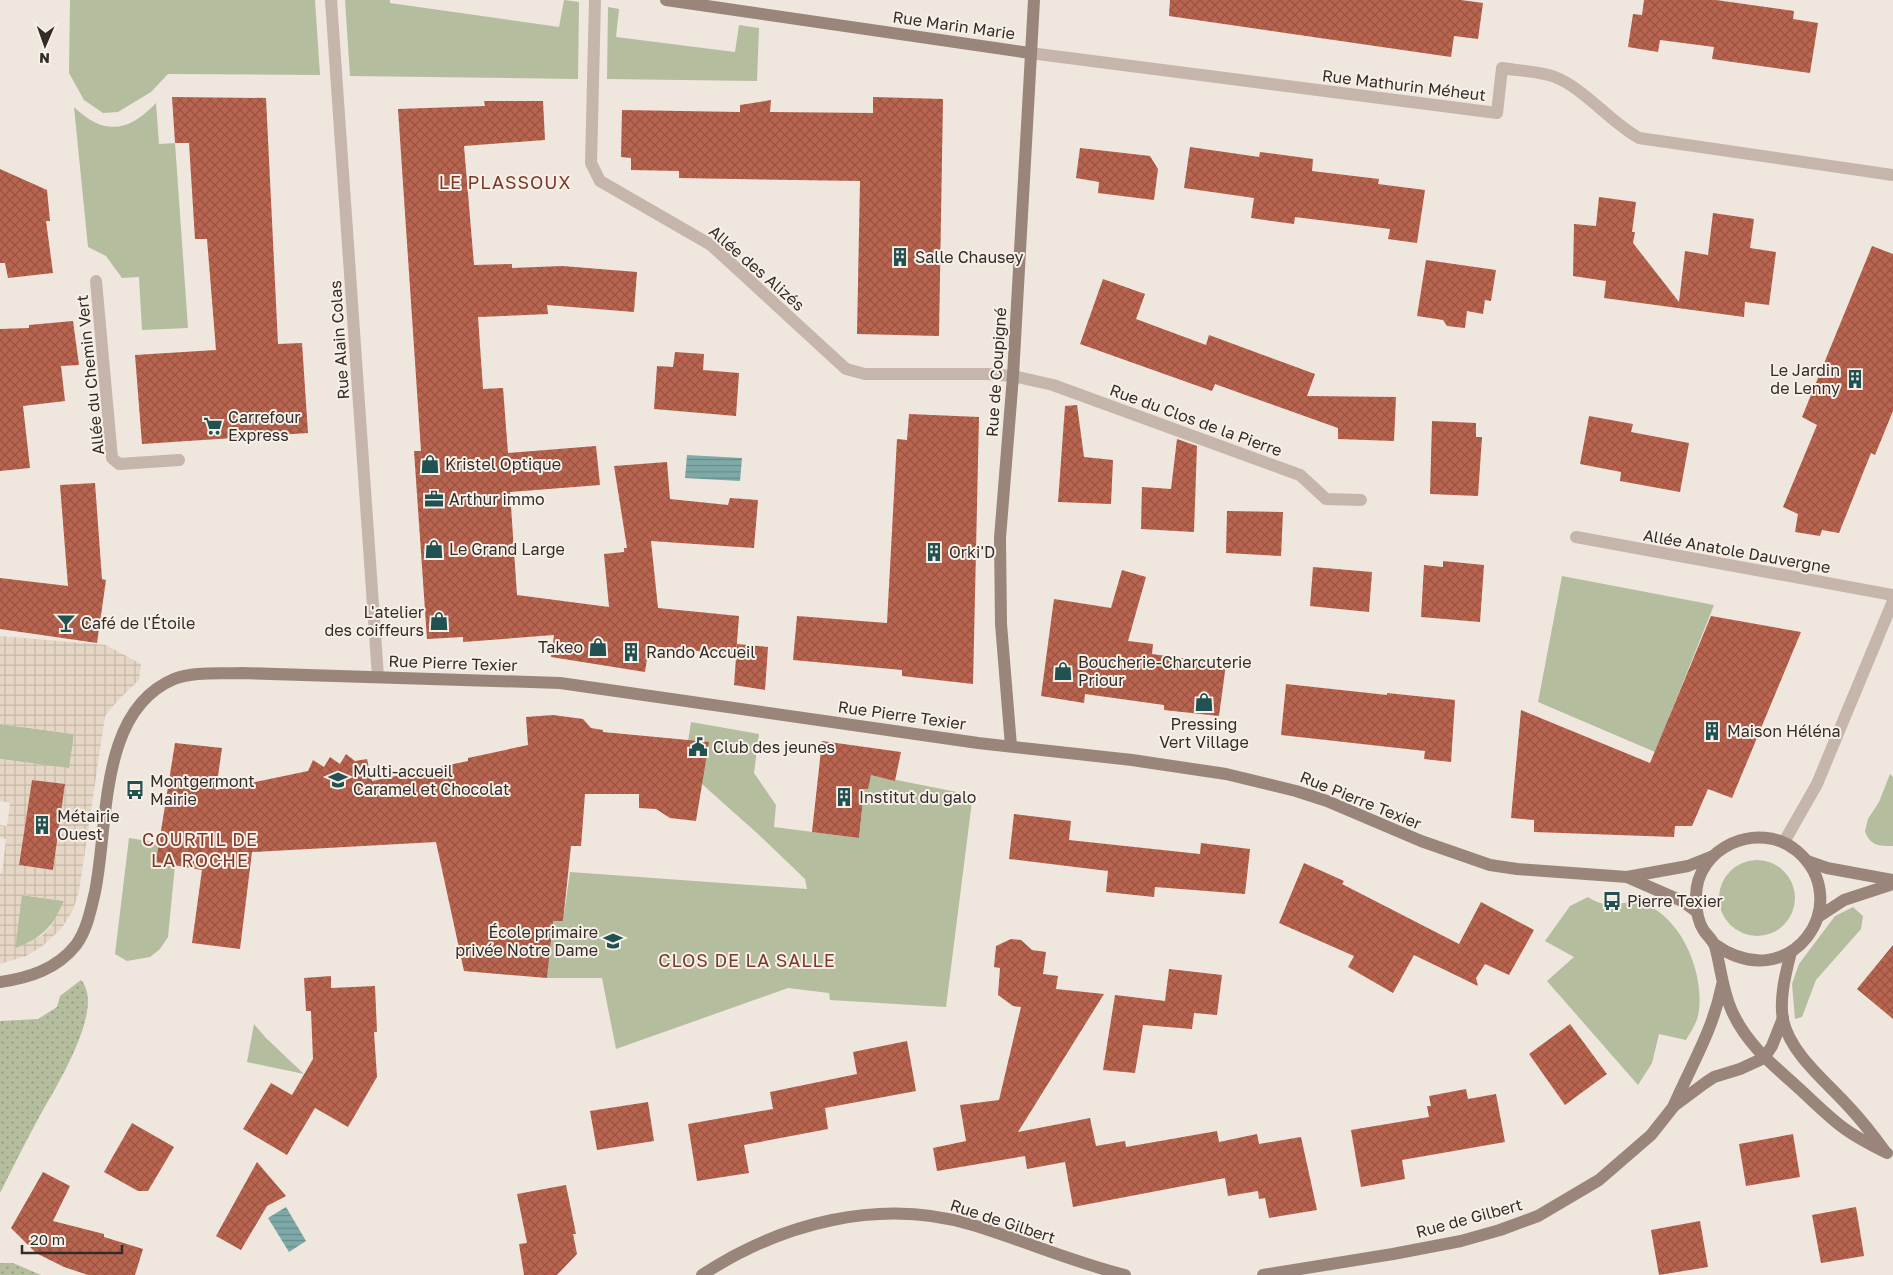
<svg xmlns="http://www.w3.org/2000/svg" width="1893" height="1275" font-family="'Golos Text',sans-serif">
<defs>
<pattern id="garden-dots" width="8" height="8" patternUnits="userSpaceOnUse" patternTransform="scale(1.25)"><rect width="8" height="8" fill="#b4bd9e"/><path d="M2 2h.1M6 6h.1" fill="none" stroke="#939a81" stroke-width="1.8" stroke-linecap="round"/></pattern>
<pattern id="plaza-grid" width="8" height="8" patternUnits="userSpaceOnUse" patternTransform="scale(1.25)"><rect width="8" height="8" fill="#e6d6c5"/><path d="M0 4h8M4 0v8" fill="none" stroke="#c6b8a9"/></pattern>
<pattern id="water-rules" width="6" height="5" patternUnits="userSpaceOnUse" patternTransform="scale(1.25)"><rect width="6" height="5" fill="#7ea9a9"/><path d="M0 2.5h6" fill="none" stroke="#688a8a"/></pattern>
<pattern id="building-cross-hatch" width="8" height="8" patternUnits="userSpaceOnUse" patternTransform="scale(1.25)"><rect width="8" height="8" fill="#ba6550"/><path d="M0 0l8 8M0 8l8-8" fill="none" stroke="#985342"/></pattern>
</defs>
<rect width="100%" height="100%" fill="#efe6dd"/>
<g fill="#b4bd9e">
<polygon points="70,0 315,0 320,75 168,74 151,92 118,112 103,113 84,100 69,73"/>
<polygon points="345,0 390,0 390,3 559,27 564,0 579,2 578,79 350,76"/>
<polygon points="608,7 619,9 616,37 735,52 739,25 759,28 757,81 607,79"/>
<path d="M156,103L159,144L175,143L188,328L142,330L139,277L122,278L106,256L88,247L74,107C104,136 129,132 156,103Z"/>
<polygon points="1562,576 1714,605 1655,752 1538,702"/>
<polygon points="691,722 759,734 754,773 776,805 774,827 859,838 864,789 871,775 962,793 972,801 946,1007 830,1000 829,993 788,988 616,1049 602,978 547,978 552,921 563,921 570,872 807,889 805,879 758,834 684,768"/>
<polygon points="0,724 74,734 70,769 0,759"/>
<path d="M1890,774L1893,777V846C1879,846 1870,846 1865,831L1868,819L1879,802Z"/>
<polygon points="129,838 160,843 175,865 168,937 160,949 150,957 127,961 115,954"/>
<circle cx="1757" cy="898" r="38"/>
<path d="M21,895L65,901C53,927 40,939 14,949Z"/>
<path d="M1588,897C1611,913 1627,896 1647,905C1684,921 1706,978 1698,1016C1696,1024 1690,1033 1686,1040L1659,1034L1652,1063L1638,1085L1547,981L1574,957L1545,941L1570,906Z"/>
<polygon points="1853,907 1863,916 1861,929 1816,980 1802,1017 1795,1019 1792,984 1799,964 1835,916"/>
<polygon points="254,1024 266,1038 304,1074 247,1062"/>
</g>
<g fill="url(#garden-dots)">
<path d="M81,980C107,1009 52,1093 37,1121C24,1145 12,1169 0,1193V1021L38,1019L57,1007L60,996Z"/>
<polygon points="0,1263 13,1263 41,1275 0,1275"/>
</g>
<path fill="url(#plaza-grid)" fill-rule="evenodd" d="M0,636L106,645L141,664L139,680L119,699L105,716L79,891L73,910L61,929L41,947L26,956L0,964V873H2L6,839L0,837V825L7,826L10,803L0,801V759L69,768L74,734L0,724ZM32,780L65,785L53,870L19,865ZM22,895L64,901L52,925L43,935L15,949Z"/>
<g fill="url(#water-rules)">
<polygon points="687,455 742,458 740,481 685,478"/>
<polygon points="286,1207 306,1241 289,1252 268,1218"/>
</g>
<g fill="url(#building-cross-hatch)">
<polygon points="1170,0 1461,0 1483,3 1478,39 1454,36 1451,57 1169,16"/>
<polygon points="1644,0 1716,0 1794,11 1793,19 1818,23 1810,73 1712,59 1714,47 1660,40 1658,52 1628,47 1633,14 1642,15"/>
<polygon points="172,97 266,98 278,344 302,343 308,433 142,444 135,355 216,350 207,239 195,239 189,143 175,143"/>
<polygon points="873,97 943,99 939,336 857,334 860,181 679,178 679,171 631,170 631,158 621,157 622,110 740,112 740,105 771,100 770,112 873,113"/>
<polygon points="484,101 543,101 545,140 464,146 474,265 512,264 512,268 562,266 637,272 634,312 547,305 548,314 478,317 483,389 503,388 508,453 596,446 600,485 510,492 517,595 609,607 604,554 624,552 624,548 627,548 614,466 667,462 670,499 728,505 730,498 758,500 754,548 651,541 658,608 739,616 736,655 649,646 645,672 551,657 554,635 463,642 463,637 427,639 414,451 421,451 398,109 485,106"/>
<polygon points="1190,147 1259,157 1260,152 1313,159 1312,171 1379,179 1378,184 1425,190 1417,243 1388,239 1390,229 1295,217 1294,224 1251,218 1254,198 1184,188"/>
<polygon points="1080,148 1150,156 1158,169 1154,200 1098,193 1099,182 1076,178"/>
<polygon points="0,169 47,190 50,221 46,221 53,273 8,278 5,263 0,263"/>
<polygon points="1599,197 1636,202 1632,232 1635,232 1633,243 1679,302 1685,251 1708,255 1713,213 1754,219 1750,248 1776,252 1769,305 1745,302 1744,317 1604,298 1606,281 1573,276 1574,224 1596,226"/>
<polygon points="1872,246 1893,254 1893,411 1875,455 1871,453 1839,533 1822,530 1820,536 1795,532 1798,514 1783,507 1817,425 1802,417"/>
<polygon points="1426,260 1496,270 1491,301 1485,300 1483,314 1467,311 1465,328 1447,326 1443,320 1417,316"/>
<polygon points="1103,279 1145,294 1136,319 1206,345 1209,335 1315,374 1307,396 1396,397 1394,441 1338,439 1338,428 1215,384 1212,391 1080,344"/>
<polygon points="73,321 79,365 61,366 65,401 23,406 30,468 0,471 0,329 29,328 29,325"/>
<polygon points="675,352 704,354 703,370 739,373 736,416 654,409 657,366 673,367"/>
<polygon points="1077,405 1084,457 1113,460 1111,504 1058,502 1065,406"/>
<polygon points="909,414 979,417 973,684 902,676 902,670 793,660 797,616 887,623 897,439 907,440"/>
<polygon points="1589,416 1633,424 1631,432 1689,443 1680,492 1620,481 1621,472 1580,464"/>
<polygon points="1432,421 1476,423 1476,437 1482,437 1478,496 1430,494"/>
<polygon points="1177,439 1197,446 1194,532 1141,529 1142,487 1171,489"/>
<polygon points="95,483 102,579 106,580 97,643 0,629 0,578 68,586 60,485"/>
<polygon points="1227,511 1283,512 1281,556 1226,553"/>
<polygon points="1443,561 1484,565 1480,622 1421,617 1424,565 1443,567"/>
<polygon points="1313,567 1372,572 1369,612 1310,606"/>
<polygon points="1122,570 1146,577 1128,641 1153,644 1152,654 1226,664 1219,716 1164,710 1164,705 1085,694 1084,703 1041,696 1054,599 1111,608"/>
<polygon points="1711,616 1801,632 1732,798 1708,789 1692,826 1675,826 1674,837 1534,832 1534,820 1511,818 1521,710 1650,763"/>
<polygon points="737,644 768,647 765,690 734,685"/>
<polygon points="1286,684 1387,695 1387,693 1455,700 1451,762 1424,759 1425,751 1281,735"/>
<polygon points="553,715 583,719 591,728 603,730 603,732 709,742 696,821 670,818 656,809 639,808 639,794 585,794 581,846 571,846 563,921 553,921 547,978 464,971 436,842 252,852 240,949 192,943 202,870 156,862 175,743 222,748 216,790 308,771 313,760 324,767 330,757 340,764 346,754 355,761 367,759 372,781 468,761 468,758 528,745 526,717"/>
<polygon points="822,741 901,752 895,781 871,775 868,789 864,789 859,838 812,832"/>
<polygon points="32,780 65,784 53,870 19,865"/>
<polygon points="1014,814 1071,821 1069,840 1200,854 1201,843 1250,849 1245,894 1155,887 1154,897 1106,892 1108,871 1009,859"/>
<polygon points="1304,863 1344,881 1342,884 1459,944 1481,902 1534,930 1509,975 1485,964 1476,978 1478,986 1414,955 1393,993 1348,967 1354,956 1279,923"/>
<polygon points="1011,939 1021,940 1032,950 1046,952 1043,974 1058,976 1056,989 1104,994 1018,1132 1090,1118 1096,1146 1125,1141 1126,1147 1217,1131 1219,1142 1257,1134 1259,1144 1301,1137 1317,1210 1269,1218 1265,1198 1259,1199 1258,1191 1228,1196 1225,1178 1073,1207 1065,1162 1027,1169 1025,1156 937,1171 933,1148 966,1141 960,1105 999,1100 1021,1007 1013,1006 998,995 1000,968 994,967 996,946"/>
<polygon points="1893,945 1893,1019 1857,989"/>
<polygon points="1169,969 1222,975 1217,1015 1194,1013 1192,1029 1143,1025 1135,1073 1103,1070 1115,995 1165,1001"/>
<polygon points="331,976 331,988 375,986 377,1032 374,1032 377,1077 348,1127 315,1108 287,1155 243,1129 271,1083 292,1095 313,1059 311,1011 306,1011 304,978"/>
<polygon points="1570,1024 1607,1074 1565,1105 1529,1054"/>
<polygon points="907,1041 916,1091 825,1108 828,1129 744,1145 749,1173 697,1181 688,1124 773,1109 770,1092 857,1074 853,1052"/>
<polygon points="1466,1089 1468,1099 1496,1094 1505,1142 1402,1160 1405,1179 1361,1187 1351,1130 1429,1117 1427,1106 1431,1106 1429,1096"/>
<polygon points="648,1102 654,1141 597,1150 590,1111"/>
<polygon points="132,1123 174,1147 148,1191 138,1191 104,1172"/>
<polygon points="1793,1134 1800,1177 1746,1186 1739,1144"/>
<polygon points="257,1162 286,1196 267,1206 241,1250 216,1236"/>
<polygon points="43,1172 70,1186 53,1221 104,1234 104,1237 143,1249 135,1275 88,1275 64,1267 36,1253 11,1228"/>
<polygon points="566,1185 576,1234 573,1234 577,1254 557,1275 524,1275 519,1244 527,1243 517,1194"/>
<polygon points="1856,1207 1864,1256 1821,1263 1812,1215"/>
<polygon points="1700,1221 1708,1267 1659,1275 1651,1230"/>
</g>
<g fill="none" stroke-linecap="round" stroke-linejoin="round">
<g stroke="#c6b5aa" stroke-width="12">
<polyline points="331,0 378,677"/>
<polyline points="595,0 591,163 600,181 711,245 846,369 865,374 987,374 1013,376 1053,385 1300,475 1326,499 1361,500"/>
<path d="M1030,53L1497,113L1502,68C1519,71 1539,71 1555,77C1585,89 1610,122 1639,138L1893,175"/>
<polyline points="96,281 112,458 119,464 179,460"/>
<polyline points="1576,537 1893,595"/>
<polyline points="1784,842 1817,784 1893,601"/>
</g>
<g stroke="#9a857b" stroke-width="12">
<polyline points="666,0 1030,53"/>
<polyline points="1011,746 1001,624 1000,538 1013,376 1034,0"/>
<polyline points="1807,861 1827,868 1893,880"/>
<polyline points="1627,877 1682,901 1697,912"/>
<polyline points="1818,917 1844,900 1893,884"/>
<path d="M1714,944C1791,999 1857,902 1797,851C1759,819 1695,847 1696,898C1696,909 1698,922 1704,931C1708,936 1713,941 1715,946C1721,968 1722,988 1731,1009C1744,1040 1768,1061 1793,1083C1809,1097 1824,1113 1841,1126C1855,1137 1871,1145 1887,1153"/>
<path d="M1791,952C1786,972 1779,998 1783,1020C1791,1055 1827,1082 1850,1108C1862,1121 1873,1135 1884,1150"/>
<path d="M0,982C29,978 57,969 76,945C87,930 91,909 95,892C109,824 98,711 174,679C194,671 221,674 242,673L560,683L978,743L1132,760L1226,774L1296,791L1327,801L1421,841L1490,865L1517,869L1627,877L1688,866L1713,856"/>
<path d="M1674,1105C1692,1064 1713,1030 1722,985"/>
<path d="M702,1275C781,1223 880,1197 973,1225C1025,1241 1073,1262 1125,1275"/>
<polyline points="1263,1275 1393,1254 1461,1241 1500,1230 1538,1216 1599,1180 1651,1135 1674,1106 1705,1083 1714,1077 1740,1069 1764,1058 1772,1046 1783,1018"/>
</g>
</g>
<defs>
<g id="building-bare" transform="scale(1.5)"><path d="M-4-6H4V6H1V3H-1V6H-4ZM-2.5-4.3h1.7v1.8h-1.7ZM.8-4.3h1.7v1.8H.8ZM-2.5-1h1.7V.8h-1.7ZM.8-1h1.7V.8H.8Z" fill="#225152" stroke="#f7f0e8" stroke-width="2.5" paint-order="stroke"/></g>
<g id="supermarket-bare" transform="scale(1.5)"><path d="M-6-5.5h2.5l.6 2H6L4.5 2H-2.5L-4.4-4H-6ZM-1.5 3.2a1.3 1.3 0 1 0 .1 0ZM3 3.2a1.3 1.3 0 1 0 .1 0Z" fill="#225152" stroke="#f7f0e8" stroke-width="2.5" paint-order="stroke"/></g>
<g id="shop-bare" transform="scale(1.5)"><path d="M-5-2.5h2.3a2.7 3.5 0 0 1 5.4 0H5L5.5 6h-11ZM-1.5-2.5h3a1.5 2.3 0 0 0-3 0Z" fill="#225152" stroke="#f7f0e8" stroke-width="2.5" paint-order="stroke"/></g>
<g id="office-bare" transform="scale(1.5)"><path d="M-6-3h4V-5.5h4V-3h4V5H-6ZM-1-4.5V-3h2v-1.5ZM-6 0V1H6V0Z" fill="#225152" stroke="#f7f0e8" stroke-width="2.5" paint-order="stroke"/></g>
<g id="bar-bare" transform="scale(1.5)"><path d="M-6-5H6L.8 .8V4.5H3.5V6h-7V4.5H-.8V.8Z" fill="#225152" stroke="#f7f0e8" stroke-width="2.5" paint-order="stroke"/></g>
<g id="civic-bare" transform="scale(1.5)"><path d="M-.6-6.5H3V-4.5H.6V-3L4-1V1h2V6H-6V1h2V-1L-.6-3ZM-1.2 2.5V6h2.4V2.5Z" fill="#225152" stroke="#f7f0e8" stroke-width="2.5" paint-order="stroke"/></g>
<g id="school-bare" transform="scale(1.5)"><path d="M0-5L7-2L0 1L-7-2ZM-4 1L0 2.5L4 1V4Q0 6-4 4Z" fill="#225152" stroke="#f7f0e8" stroke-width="2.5" paint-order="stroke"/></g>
<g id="bus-bare" transform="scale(1.5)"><path d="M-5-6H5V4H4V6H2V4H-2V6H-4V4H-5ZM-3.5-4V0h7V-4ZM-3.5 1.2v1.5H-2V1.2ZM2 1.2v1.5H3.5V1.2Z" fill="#225152" stroke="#f7f0e8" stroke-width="2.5" paint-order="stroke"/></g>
</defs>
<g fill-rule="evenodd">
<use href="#building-bare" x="900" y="257"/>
<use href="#building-bare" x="1855" y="379"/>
<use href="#supermarket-bare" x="213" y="426"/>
<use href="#shop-bare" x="430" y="464"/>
<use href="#office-bare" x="434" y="499"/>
<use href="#shop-bare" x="434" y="549"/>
<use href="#building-bare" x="934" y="552"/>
<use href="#shop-bare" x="439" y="621"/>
<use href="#bar-bare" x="66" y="623"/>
<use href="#shop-bare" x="598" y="647"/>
<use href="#building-bare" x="631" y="652"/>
<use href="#shop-bare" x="1063" y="671"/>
<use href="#shop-bare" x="1204" y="702"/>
<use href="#building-bare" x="1712" y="731"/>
<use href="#civic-bare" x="698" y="747"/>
<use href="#school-bare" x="338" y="780"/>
<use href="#bus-bare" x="135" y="790"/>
<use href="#building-bare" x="844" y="797"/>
<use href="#building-bare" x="42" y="825"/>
<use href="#bus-bare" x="1612" y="901"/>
<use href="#school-bare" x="613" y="941"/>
</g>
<g text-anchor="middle" stroke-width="4" stroke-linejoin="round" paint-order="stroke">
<g font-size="16" fill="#342c29" stroke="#f7f0e8">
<text transform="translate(954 25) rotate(8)" y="6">Rue Marin Marie</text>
<text transform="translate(1404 85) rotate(7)" y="6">Rue Mathurin Méheut</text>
<text transform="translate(757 268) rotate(41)" y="6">Allée des Alizés</text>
<text transform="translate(339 340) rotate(-94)" y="6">Rue Alain Colas</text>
<text transform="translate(996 372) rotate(-86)" y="6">Rue de Coupigné</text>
<text transform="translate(90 375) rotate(-96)" y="6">Allée du Chemin Vert</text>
<text transform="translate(1196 420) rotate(20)" y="6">Rue du Clos de la Pierre</text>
<text transform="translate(1737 551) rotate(10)" y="6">Allée Anatole Dauvergne</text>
<text transform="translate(453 663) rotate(2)" y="6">Rue Pierre Texier</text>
<text transform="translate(902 715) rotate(8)" y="6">Rue Pierre Texier</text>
<text transform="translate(1361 800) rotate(22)" y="6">Rue Pierre Texier</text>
<text transform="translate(1469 1218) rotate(-15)" y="6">Rue de Gilbert</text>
<text transform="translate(1003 1221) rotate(18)" y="6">Rue de Gilbert</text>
</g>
<g font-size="16" fill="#342c29" stroke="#f7f0e8" text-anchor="start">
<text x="915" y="263">Salle Chausey</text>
<text x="1840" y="376" text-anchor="end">Le Jardin<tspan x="1840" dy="18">de Lenny</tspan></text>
<text x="228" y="423">Carrefour<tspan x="228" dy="18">Express</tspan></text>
<text x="445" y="470">Kristel Optique</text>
<text x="449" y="505">Arthur immo</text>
<text x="449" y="555">Le Grand Large</text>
<text x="949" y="558">Orki'D</text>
<text x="424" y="618" text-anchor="end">L'atelier<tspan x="424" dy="18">des coiffeurs</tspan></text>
<text x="81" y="629">Café de l'Étoile</text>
<text x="583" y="653" text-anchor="end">Takeo</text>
<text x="646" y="658">Rando Accueil</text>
<text x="1078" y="668">Boucherie-Charcuterie<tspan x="1078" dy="18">Priour</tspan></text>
<text x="1204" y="730" text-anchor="middle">Pressing<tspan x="1204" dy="18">Vert Village</tspan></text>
<text x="1727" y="737">Maison Héléna</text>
<text x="713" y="753">Club des jeunes</text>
<text x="353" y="777">Multi-accueil<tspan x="353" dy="18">Caramel et Chocolat</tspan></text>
<text x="150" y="787">Montgermont<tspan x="150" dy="18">Mairie</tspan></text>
<text x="859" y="803">Institut du galo</text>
<text x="57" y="822">Métairie<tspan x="57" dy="18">Ouest</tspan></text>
<text x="1627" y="907">Pierre Texier</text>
<text x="598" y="938" text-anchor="end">École primaire<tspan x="598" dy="18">privée Notre Dame</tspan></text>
</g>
<g font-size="18" letter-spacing="1" fill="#7b392a" stroke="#f7f0e8">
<text x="505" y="189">LE PLASSOUX</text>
<text x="200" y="846">COURTIL DE<tspan x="200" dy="21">LA ROCHE</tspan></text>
<text x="747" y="967">CLOS DE LA SALLE</text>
</g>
</g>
<g transform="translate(45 45) rotate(182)" stroke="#f7f0e8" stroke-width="4" paint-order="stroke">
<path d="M0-4L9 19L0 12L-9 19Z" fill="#342c29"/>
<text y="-8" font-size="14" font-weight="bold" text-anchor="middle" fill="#342c29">N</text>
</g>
<path d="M22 1245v8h100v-8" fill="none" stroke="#342c29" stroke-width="2.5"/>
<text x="30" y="1245" font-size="15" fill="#342c29" stroke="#f7f0e8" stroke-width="4" paint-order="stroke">20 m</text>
</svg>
